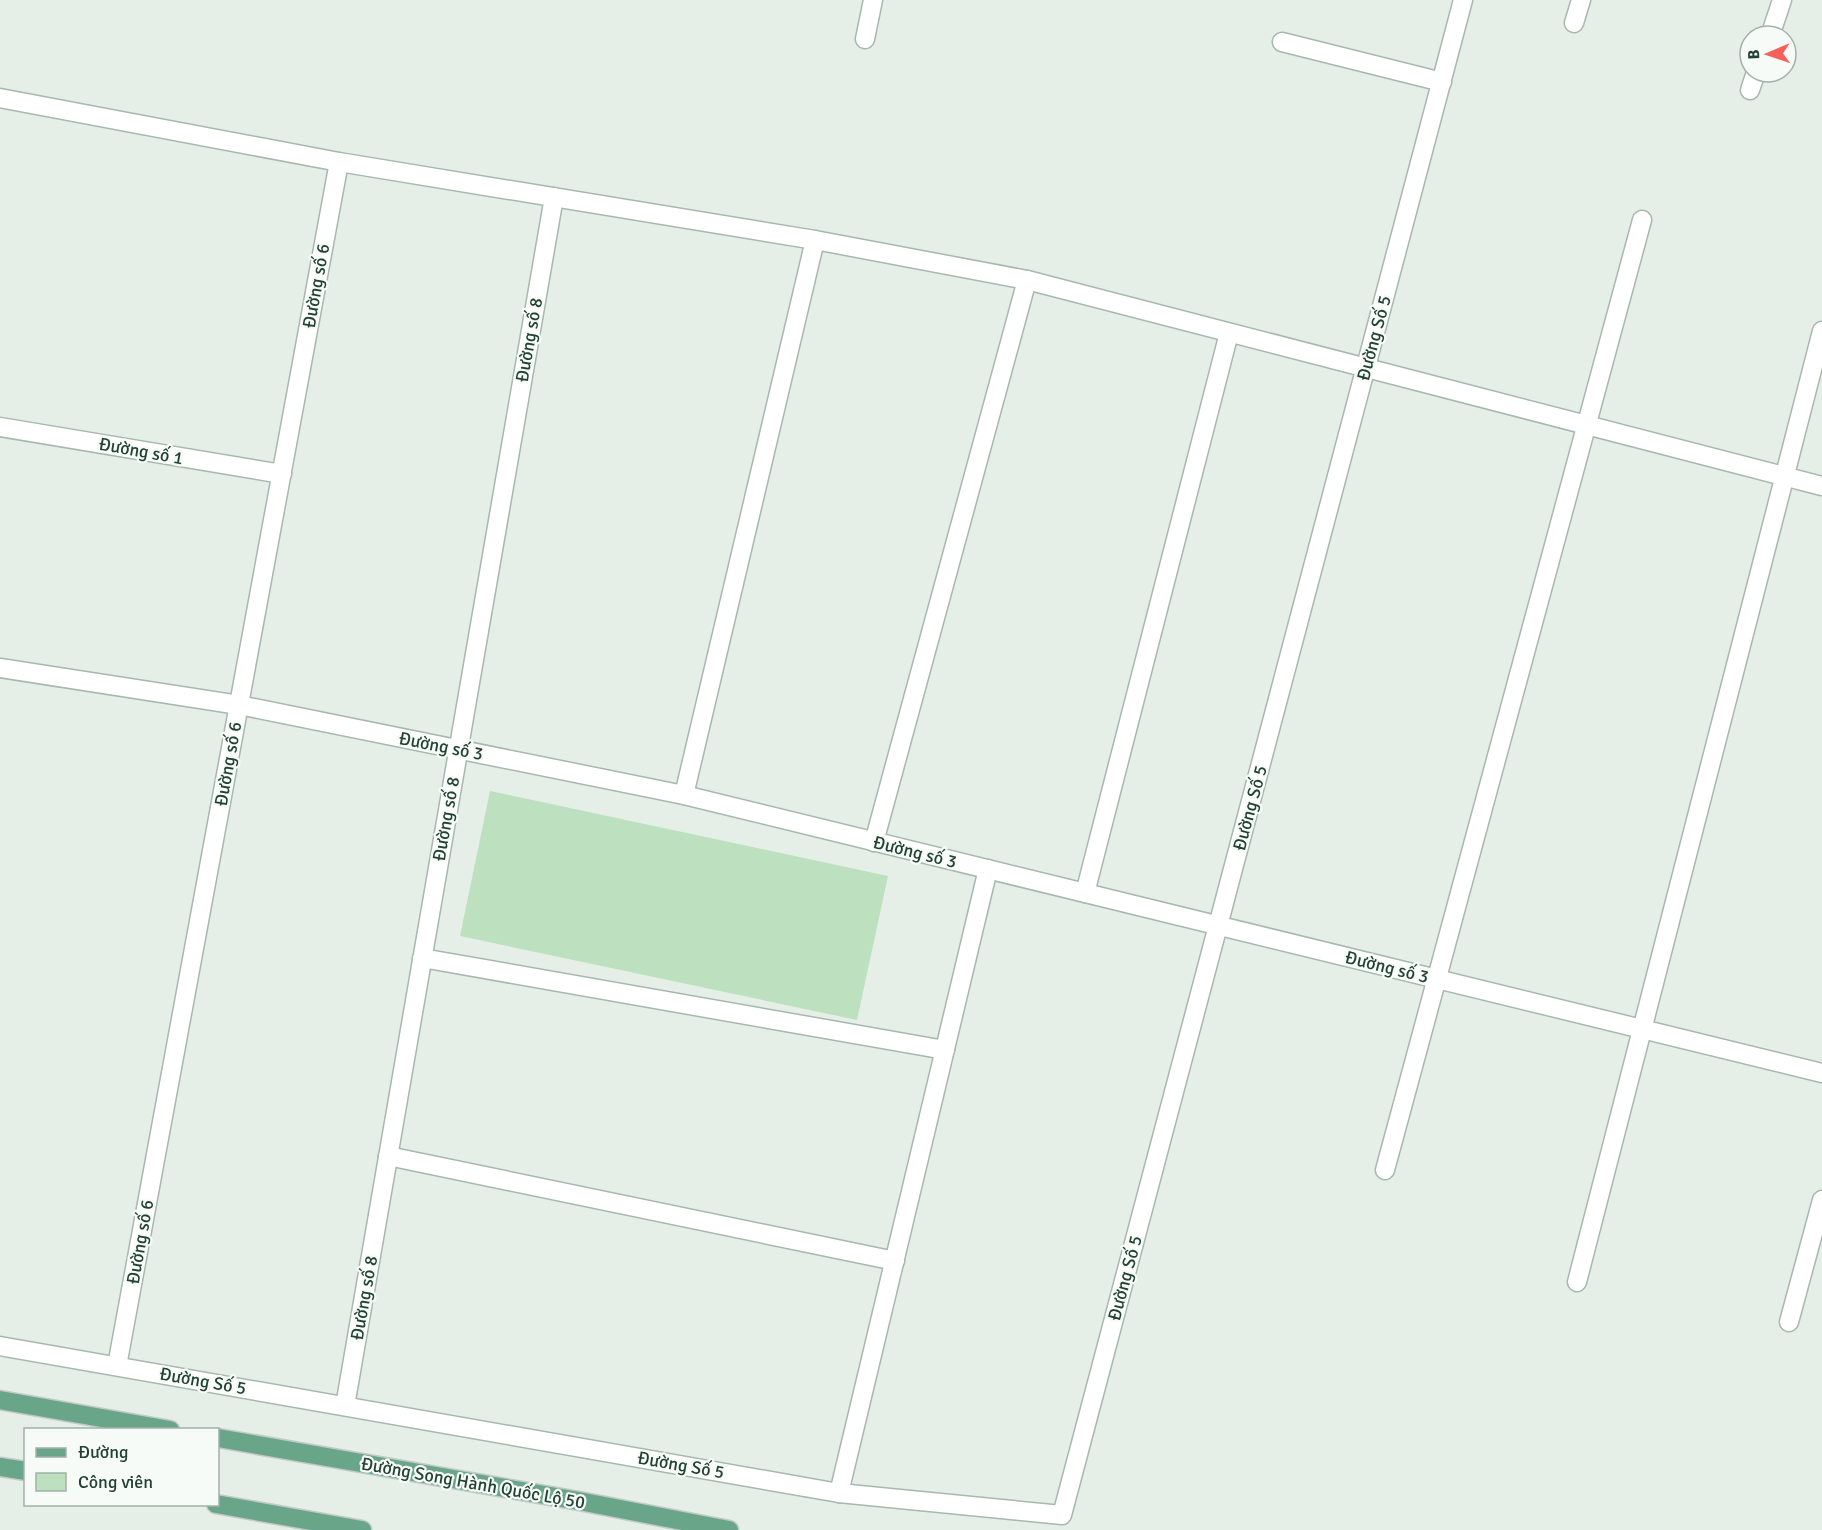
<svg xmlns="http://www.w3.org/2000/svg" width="1822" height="1530" font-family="Signika,sans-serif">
<rect width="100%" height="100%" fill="#e5efe8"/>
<polygon fill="#bde0bf" points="490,791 888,876 857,1020 460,936"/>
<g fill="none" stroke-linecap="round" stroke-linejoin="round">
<g stroke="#a7b8ae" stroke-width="21">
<g id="minor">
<polyline points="1574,23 1581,0"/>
<polyline points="1770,36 1782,0"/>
<polyline points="865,39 873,0"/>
<polyline points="1282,42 1442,82"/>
<polyline points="1750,90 1756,72"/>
<polyline points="0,98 339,162 815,240 1027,280 1822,486"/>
<polyline points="0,427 282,474"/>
<polyline points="0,668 239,705 684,795 1822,1073"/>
<polyline points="684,795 815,240"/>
<polyline points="874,842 1027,280"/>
<polyline points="1085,893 1229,333"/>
<polyline points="422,958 945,1050"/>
<polyline points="388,1156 895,1261"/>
<polyline points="1385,1170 1642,220"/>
<polyline points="1577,1282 1822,331"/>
<polyline points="1789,1322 1822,1200"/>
<polyline points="0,1346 839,1493 1062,1515 1463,0"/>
<polyline points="117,1366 339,162"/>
<polyline points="345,1406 554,197"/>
<polyline points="839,1493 988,869"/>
</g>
</g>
<g stroke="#c1cac6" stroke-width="21">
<g id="major">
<polyline points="0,1400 170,1430"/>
<polyline points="218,1438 579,1501 729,1530"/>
<polyline points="0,1467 26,1471"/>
<polyline points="216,1504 362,1530"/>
</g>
</g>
<use href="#minor" stroke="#fff" stroke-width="18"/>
<use href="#major" stroke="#68a589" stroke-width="18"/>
</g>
<g text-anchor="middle" stroke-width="4.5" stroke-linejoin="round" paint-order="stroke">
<g font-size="18" fill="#234233" stroke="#f6fbf7">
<text transform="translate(316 286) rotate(-80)" y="6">Đường số 6</text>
<text transform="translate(1374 338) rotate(-75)" y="6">Đường Số 5</text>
<text transform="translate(529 340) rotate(-80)" y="6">Đường số 8</text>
<text transform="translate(141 451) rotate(10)" y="6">Đường số 1</text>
<text transform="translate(441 746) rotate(11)" y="6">Đường số 3</text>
<text transform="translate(228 764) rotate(-80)" y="6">Đường số 6</text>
<text transform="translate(1250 808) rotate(-75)" y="6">Đường Số 5</text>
<text transform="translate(446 819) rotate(-80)" y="6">Đường số 8</text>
<text transform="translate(915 852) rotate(14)" y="6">Đường số 3</text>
<text transform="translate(1387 967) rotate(14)" y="6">Đường số 3</text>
<text transform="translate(140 1242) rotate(-80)" y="6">Đường số 6</text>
<text transform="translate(1125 1278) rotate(-75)" y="6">Đường Số 5</text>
<text transform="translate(364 1298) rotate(-80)" y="6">Đường số 8</text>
<text transform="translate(203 1381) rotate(10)" y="6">Đường Số 5</text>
<text transform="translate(681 1465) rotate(10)" y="6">Đường Số 5</text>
<text transform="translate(473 1483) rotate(10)" y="6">Đường Song Hành Quốc Lộ 50</text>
</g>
</g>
<rect x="24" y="1428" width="195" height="78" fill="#f6fbf7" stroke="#a2b1a9" stroke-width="1.5"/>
<rect x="36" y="1448" width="30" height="9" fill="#68a589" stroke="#a2b1a9" stroke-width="1.5"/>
<text x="78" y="1458" font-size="18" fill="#234233">Đường</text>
<rect x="36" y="1473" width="30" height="18" fill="#bde0bf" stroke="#a2b1a9" stroke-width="1.5"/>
<text x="78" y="1488" font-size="18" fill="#234233">Công viên</text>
<g transform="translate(1768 54) rotate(268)"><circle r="28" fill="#f6fbf7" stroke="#a2b1a9" stroke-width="1.5"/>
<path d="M0-4.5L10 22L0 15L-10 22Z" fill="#f6605b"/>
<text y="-9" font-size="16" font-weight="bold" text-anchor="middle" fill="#234233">B</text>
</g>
</svg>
